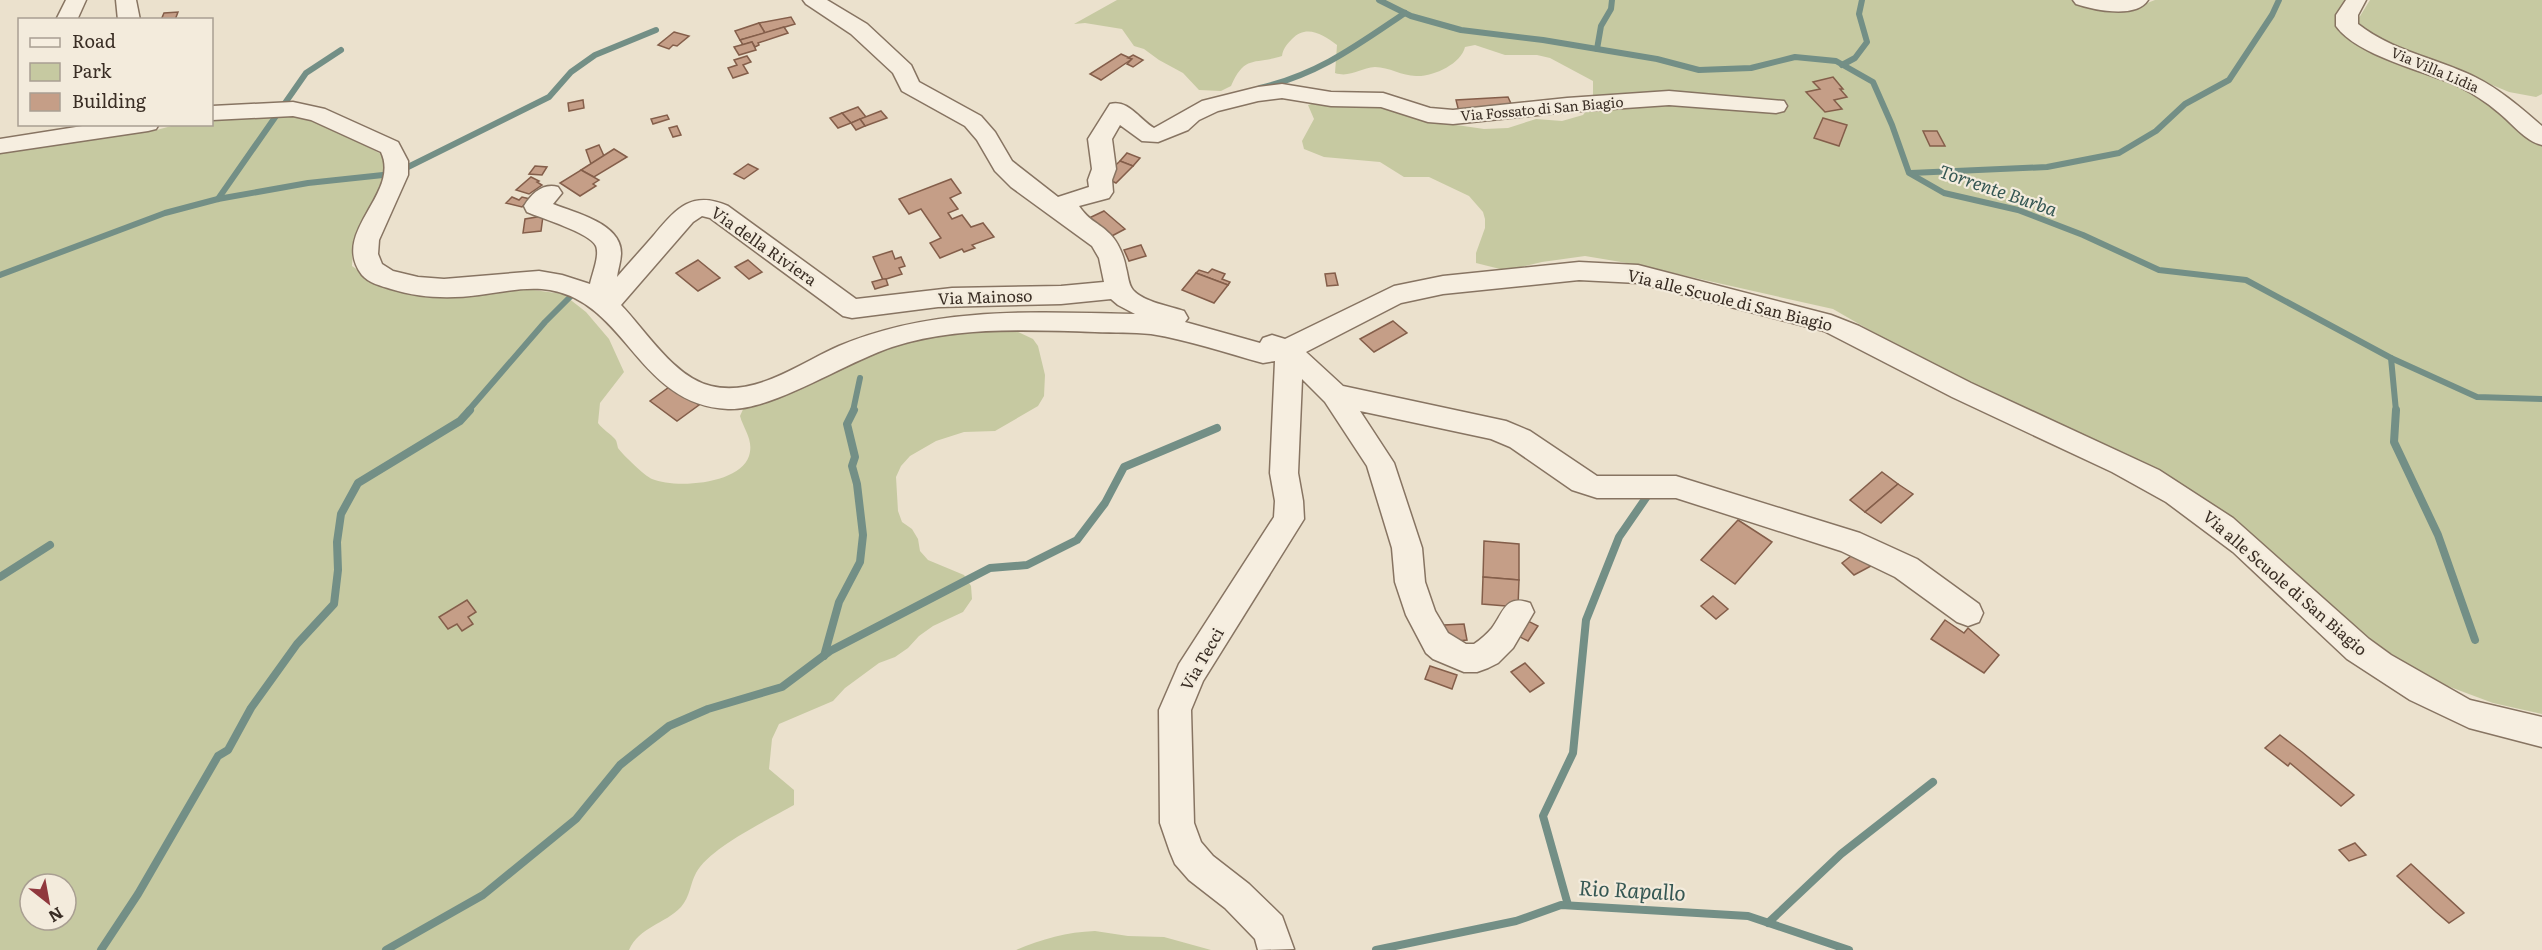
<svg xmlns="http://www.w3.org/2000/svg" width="2542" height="950" font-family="Literata,serif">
<rect width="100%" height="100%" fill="#ebe1cd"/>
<g fill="#c6c9a1" fill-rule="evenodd">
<path d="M1117,0H2071C2105,17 2121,14 2155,0H2347L2337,21L2478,92L2542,142V714L2493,703L2434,681L2365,637L2229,517L2178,482L1932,366L1833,309L1633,264L1585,256L1542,262L1513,269H1500L1476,263V253L1485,228V219L1483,212L1469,196L1429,177H1404L1380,162L1324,157L1304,149L1302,141L1314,119L1308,105L1318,102L1368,104L1403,111L1436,122L1484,129L1508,128L1536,119L1562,121L1583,115L1593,102V81L1550,58L1537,55H1505L1475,45L1465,47C1461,64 1433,77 1416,76C1402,76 1389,67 1375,67C1360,68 1350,78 1335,73L1337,45C1323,34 1306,24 1292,39C1286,45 1283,49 1282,56C1254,65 1245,54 1231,86L1221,91L1199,90L1183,73L1159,60L1144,49L1134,46L1122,29L1085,23L1074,24Z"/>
<polygon points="2370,0 2542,0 2542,94 2536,97 2509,92 2367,33 2357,21"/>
<path d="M225,113L300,115L327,125L383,155L388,168L383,188L353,245L352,266L371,279L446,295L526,289L563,294L586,312L609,339L624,372L600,403L598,423C603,430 610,433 615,439C617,441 617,445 618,448C623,455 645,476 652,479C676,489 740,484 749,456C754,440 744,430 740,416L745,405L927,332L1012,329L1033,339L1038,346L1045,375L1044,396L1038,406L995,431L964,432L936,441L910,456L901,466L896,477L898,511L902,522L912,529L918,539L920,551L928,560L964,575L971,586L972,599L963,612L933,626L919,636L908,648L895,657L879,663L845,688L833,701L779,724L772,739L769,769L794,790V805C768,820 710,847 696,873C690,884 690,897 681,907C665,924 639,927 629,950H0V149L153,131L175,125L212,124V116ZM30,884H66V920H30Z"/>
<path d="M1095,931L1128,936L1164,937L1211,950H1016C1042,939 1067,932 1095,931Z"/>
</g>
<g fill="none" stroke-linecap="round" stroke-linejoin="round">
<g stroke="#738f86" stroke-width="6">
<polyline points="1379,0 1411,16 1461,30 1543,40 1657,59 1699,70 1751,68 1795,57 1836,61 1873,82 1892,125 1909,173 1944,193 2018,210 2083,235 2159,270 2246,280 2391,358 2477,397 2542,399"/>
<polyline points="1597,49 1601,26 1611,9 1612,0"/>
<polyline points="1842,65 1855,58 1867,42 1859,14 1862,0"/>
<path d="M1260,88C1319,74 1356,46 1405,13"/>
<polyline points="1911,173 2047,167 2119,153 2156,131 2185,104 2229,80 2272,15 2279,0"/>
<polyline points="218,199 306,73 341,50"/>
<polyline points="0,275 165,213 218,199 308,183 383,175 408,167 549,97 571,72 595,55 656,30"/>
<polyline points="2391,358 2396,411"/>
<polyline points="468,411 545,322 571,296"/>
<polyline points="853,411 860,378"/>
</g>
<g stroke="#738f86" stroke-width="8">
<polyline points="2396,410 2394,442 2438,535 2475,640"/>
<polyline points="0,577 50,545"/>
<polyline points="824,656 839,602 860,562 863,535 857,484 852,466 855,457 847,424 854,410"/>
<polyline points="1568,905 1543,816 1573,753 1586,620 1619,537 1650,492"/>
<polyline points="1768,923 1841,854 1933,782"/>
<polyline points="101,950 138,894 218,756 228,750 251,708 297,644 334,604 338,570 337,542 341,514 358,483 460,421 470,410"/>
<polyline points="386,950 483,895 576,819 620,765 669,726 708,709 782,687 830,651 990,568 1027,565 1077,540 1105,503 1124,467 1217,428"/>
<polyline points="1376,950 1516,921 1561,905 1748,916 1849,950"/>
</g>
</g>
<g fill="#c59e87" stroke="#845e4a" stroke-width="1.5">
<polygon points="178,12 175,20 161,20 164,13"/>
<polygon points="791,17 795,24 765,33 759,23"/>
<polygon points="759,23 765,33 740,40 735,31"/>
<polygon points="784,27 788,33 758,43 759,45 755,47 752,42 743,45 740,40"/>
<polygon points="674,32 689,36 677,46 673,45 669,49 658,45"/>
<polygon points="752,42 756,50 739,55 734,47"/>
<polygon points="1121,54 1132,59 1101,80 1090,74"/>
<polygon points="1133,55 1143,60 1133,67 1127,64 1132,59 1128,58"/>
<polygon points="747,56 751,62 743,65 748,73 733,78 728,68 737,65 734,60"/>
<polygon points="1833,77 1843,89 1840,89 1847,97 1834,100 1842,109 1825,112 1806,92 1820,89 1813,82"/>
<polygon points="1508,97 1513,108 1459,112 1456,100"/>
<polygon points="583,100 584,108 569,111 568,103"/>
<polygon points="858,107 866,117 851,123 842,113"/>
<polygon points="881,111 887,118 865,126 860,119"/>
<polygon points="842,113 851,123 838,128 830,118"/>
<polygon points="667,115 669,119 653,124 651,119"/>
<polygon points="1823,118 1847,125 1839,146 1814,138"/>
<polygon points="860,119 865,126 856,130 851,123"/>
<polygon points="677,126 681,135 673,137 669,128"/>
<polygon points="1923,131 1937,131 1945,146 1930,146"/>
<polygon points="599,145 604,156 591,164 586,150"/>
<polygon points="614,149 627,157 594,177 581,170"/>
<polygon points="1127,153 1140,158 1133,166 1120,161"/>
<polygon points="1120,161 1133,166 1116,183 1103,177"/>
<polygon points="748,164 758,169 744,179 734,174"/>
<polygon points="535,166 547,167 542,175 529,174"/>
<polygon points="581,170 599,180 593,184 596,186 580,196 560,183"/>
<polygon points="531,177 539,181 537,182 542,185 529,194 516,190"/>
<polygon points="951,179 961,193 950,198 958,209 948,213 952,219 962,215 971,227 983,223 994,237 972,245 975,248 964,252 962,249 940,258 930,243 941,238 921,209 909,214 899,199"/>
<polygon points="512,197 519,200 522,197 530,199 522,207 506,203"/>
<polygon points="1104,211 1125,229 1108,238 1087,219"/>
<polygon points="543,216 541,231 523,233 525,219"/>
<polygon points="1141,245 1146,256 1129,261 1124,250"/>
<polygon points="892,251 895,259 901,257 905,266 899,268 902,274 883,280 873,257"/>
<polygon points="698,260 720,278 698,291 676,273"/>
<polygon points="748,260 762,272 749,279 735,267"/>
<polygon points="1212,269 1225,274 1222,279 1230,282 1228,285 1196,273 1199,270 1208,273"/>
<polygon points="1196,273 1228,285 1214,303 1182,290"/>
<polygon points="1335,273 1338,285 1327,286 1325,274"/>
<polygon points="883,279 886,279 888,285 875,289 872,282"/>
<polygon points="1393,321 1407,333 1374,352 1360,339"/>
<polygon points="672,385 699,405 677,421 650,401"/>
<polygon points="1882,472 1898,484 1865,512 1850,500"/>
<polygon points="1898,484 1913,494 1881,523 1865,512"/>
<polygon points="1738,520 1772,542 1735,584 1701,560"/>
<polygon points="1484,541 1519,544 1519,580 1483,577"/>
<polygon points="1841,547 1862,554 1871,566 1854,575 1842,563 1851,556"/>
<polygon points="1483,577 1519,580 1518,607 1482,604"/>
<polygon points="1713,596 1728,609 1716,619 1701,606"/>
<polygon points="467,600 476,612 468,617 473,624 462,631 457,624 448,629 439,617"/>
<polygon points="1520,617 1538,626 1528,641 1510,632"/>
<polygon points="1945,620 1964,633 1968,628 1999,655 1984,673 1931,639"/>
<polygon points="1464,624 1467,640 1447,642 1444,625"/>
<polygon points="1525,663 1544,683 1530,692 1511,672"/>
<polygon points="1430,666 1457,675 1452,689 1425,679"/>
<polygon points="2280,735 2302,752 2354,795 2341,806 2290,763 2288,766 2265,748"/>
<polygon points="2355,843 2366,855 2349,861 2339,850"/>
<polygon points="2411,864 2464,913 2449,923 2436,912 2397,876"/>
</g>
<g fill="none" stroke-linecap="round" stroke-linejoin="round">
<g stroke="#877462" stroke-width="3">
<g id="minor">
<polygon points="66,0 86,0 77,20 56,20"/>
<polygon points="116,0 136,0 140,20 118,20"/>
<path d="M803,0H827L867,24L911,65L919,82L981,116L995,132L1012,161L1058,197L1089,187L1088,180L1092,169L1088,139L1110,104C1128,99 1139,119 1154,128L1202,101L1258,87L1282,84L1331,92L1383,93L1430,108L1453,110L1567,98L1669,91L1784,101L1787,106L1784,111L1776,113L1669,105L1567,112L1453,124L1428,122L1381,107L1331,106L1282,98L1258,101L1218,111L1199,120L1188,130L1158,142L1142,141L1120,125L1112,139L1116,169L1112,180L1113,192L1109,198L1079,206C1090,222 1098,222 1110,234C1118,242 1124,256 1126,268C1128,274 1128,284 1133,290C1144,302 1169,306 1184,311L1188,318L1185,322L1260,343L1263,338L1272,335L1285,339L1394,286L1443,276L1579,262L1638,265L1831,315L1859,326L1971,383L2159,470L2233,518L2369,639L2391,655L2470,700L2542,717V747L2469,728L2410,700L2347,659L2233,552L2166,502L2112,472L1952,397L1824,331L1638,283L1579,280L1443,294L1401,303L1306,352L1343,386L1506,421L1530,431L1597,476H1676L1860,533L1917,559L1979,604L1983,613L1979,622L1968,626L1957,622L1895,577L1841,551L1676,498H1597L1572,490L1510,447L1491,439L1360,411L1394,463L1422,548L1425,582L1435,611L1448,633L1466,644H1474C1480,640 1487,634 1492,628C1504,612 1505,594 1530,603L1534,612L1513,648L1498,663L1488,668L1477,672H1464L1433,659L1426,653L1406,615L1395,582L1392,548L1367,466L1325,402L1302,379L1298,473L1303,501L1304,519L1203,681L1191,710L1194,823L1201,842L1213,856L1249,884L1282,916L1294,949L1258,950L1255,939L1225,908L1189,880L1175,864L1170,852L1160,823L1159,710L1179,664L1274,517L1275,501L1270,473L1275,361L1263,363C1226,353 1189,340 1151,334C1132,332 1114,333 1095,332C1028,330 957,326 892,347C846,362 772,411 728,409C638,405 627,303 550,290C527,286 503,292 479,295C449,299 420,298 391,289C381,286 369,283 362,275C329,232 401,194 381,152L311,120L293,116L212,120V106L293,102L325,109L398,142L408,161V175L379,240L378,254L382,264L393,271L418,277L444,279L539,271L562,275L590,284C592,274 600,256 596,246C590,233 541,218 527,212L524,206C532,193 543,183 558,187L562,193L553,204C575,213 621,223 621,253C621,261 618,269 617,277C629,263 642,249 654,235C676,209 691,190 728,206L856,299L952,288L1061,286L1104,282L1099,258L1092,246L1011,187L995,171L977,140L965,126L902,91L893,73L851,34L806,4ZM702,216L710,218L843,316L852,318L938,307L1061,304L1111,299L1118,305L1135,314C1034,312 934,306 839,346C800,363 756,397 711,386C675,378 646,331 621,305L693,222Z"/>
<path d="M2073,0H2148C2136,19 2094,10 2076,4Z"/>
<path d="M2346,0H2366L2358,15V24C2392,51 2436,58 2475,77C2501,90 2521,108 2542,126V145C2525,141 2512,123 2498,112C2486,102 2474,94 2460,87C2426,71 2357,56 2336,26V15Z"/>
<polygon points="95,124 159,124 156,129 148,131 0,153 0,139"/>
</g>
</g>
<use href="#minor" fill="#f6eee0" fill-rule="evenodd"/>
</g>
<g text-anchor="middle" stroke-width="4.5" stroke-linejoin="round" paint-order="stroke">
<g font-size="14" fill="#392d24" stroke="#f3ebdc">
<text transform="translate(2435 70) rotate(23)" y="5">Via Villa Lidia</text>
<text transform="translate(1542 109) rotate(-5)" y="5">Via Fossato di San Biagio</text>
</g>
<g font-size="16" fill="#392d24" stroke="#f3ebdc">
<text transform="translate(764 246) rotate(35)" y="6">Via della Riviera</text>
<text transform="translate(985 297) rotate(-2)" y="6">Via Mainoso</text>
<text transform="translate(1730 300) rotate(14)" y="6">Via alle Scuole di San Biagio</text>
<text transform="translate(2285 583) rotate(41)" y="6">Via alle Scuole di San Biagio</text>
<text transform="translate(1202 659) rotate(-60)" y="6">Via Tecci</text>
</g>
<g font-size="18" font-style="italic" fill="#355753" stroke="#f3ebdc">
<text transform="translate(1998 191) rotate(19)" y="6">Torrente Burba</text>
</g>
<g font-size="21" font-style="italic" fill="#355753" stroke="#f3ebdc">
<text transform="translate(1632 891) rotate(3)" y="7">Rio Rapallo</text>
</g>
</g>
<rect x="18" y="18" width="195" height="108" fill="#f3ebdc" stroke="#a99f92" stroke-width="1.5"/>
<rect x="30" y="38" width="30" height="9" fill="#f6eee0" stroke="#a99f92" stroke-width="1.5"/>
<text x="72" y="48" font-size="18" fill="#392d24">Road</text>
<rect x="30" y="63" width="30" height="18" fill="#c6c9a1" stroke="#a99f92" stroke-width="1.5"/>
<text x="72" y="78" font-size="18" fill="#392d24">Park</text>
<rect x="30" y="93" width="30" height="18" fill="#c59e87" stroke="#a99f92" stroke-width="1.5"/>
<text x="72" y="108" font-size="18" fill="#392d24">Building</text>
<g transform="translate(48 902) rotate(149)"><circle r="28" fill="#f3ebdc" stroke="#a99f92" stroke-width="1.5"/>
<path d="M0-4.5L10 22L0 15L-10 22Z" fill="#90383d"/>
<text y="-9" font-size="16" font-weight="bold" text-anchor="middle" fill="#392d24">N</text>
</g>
</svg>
